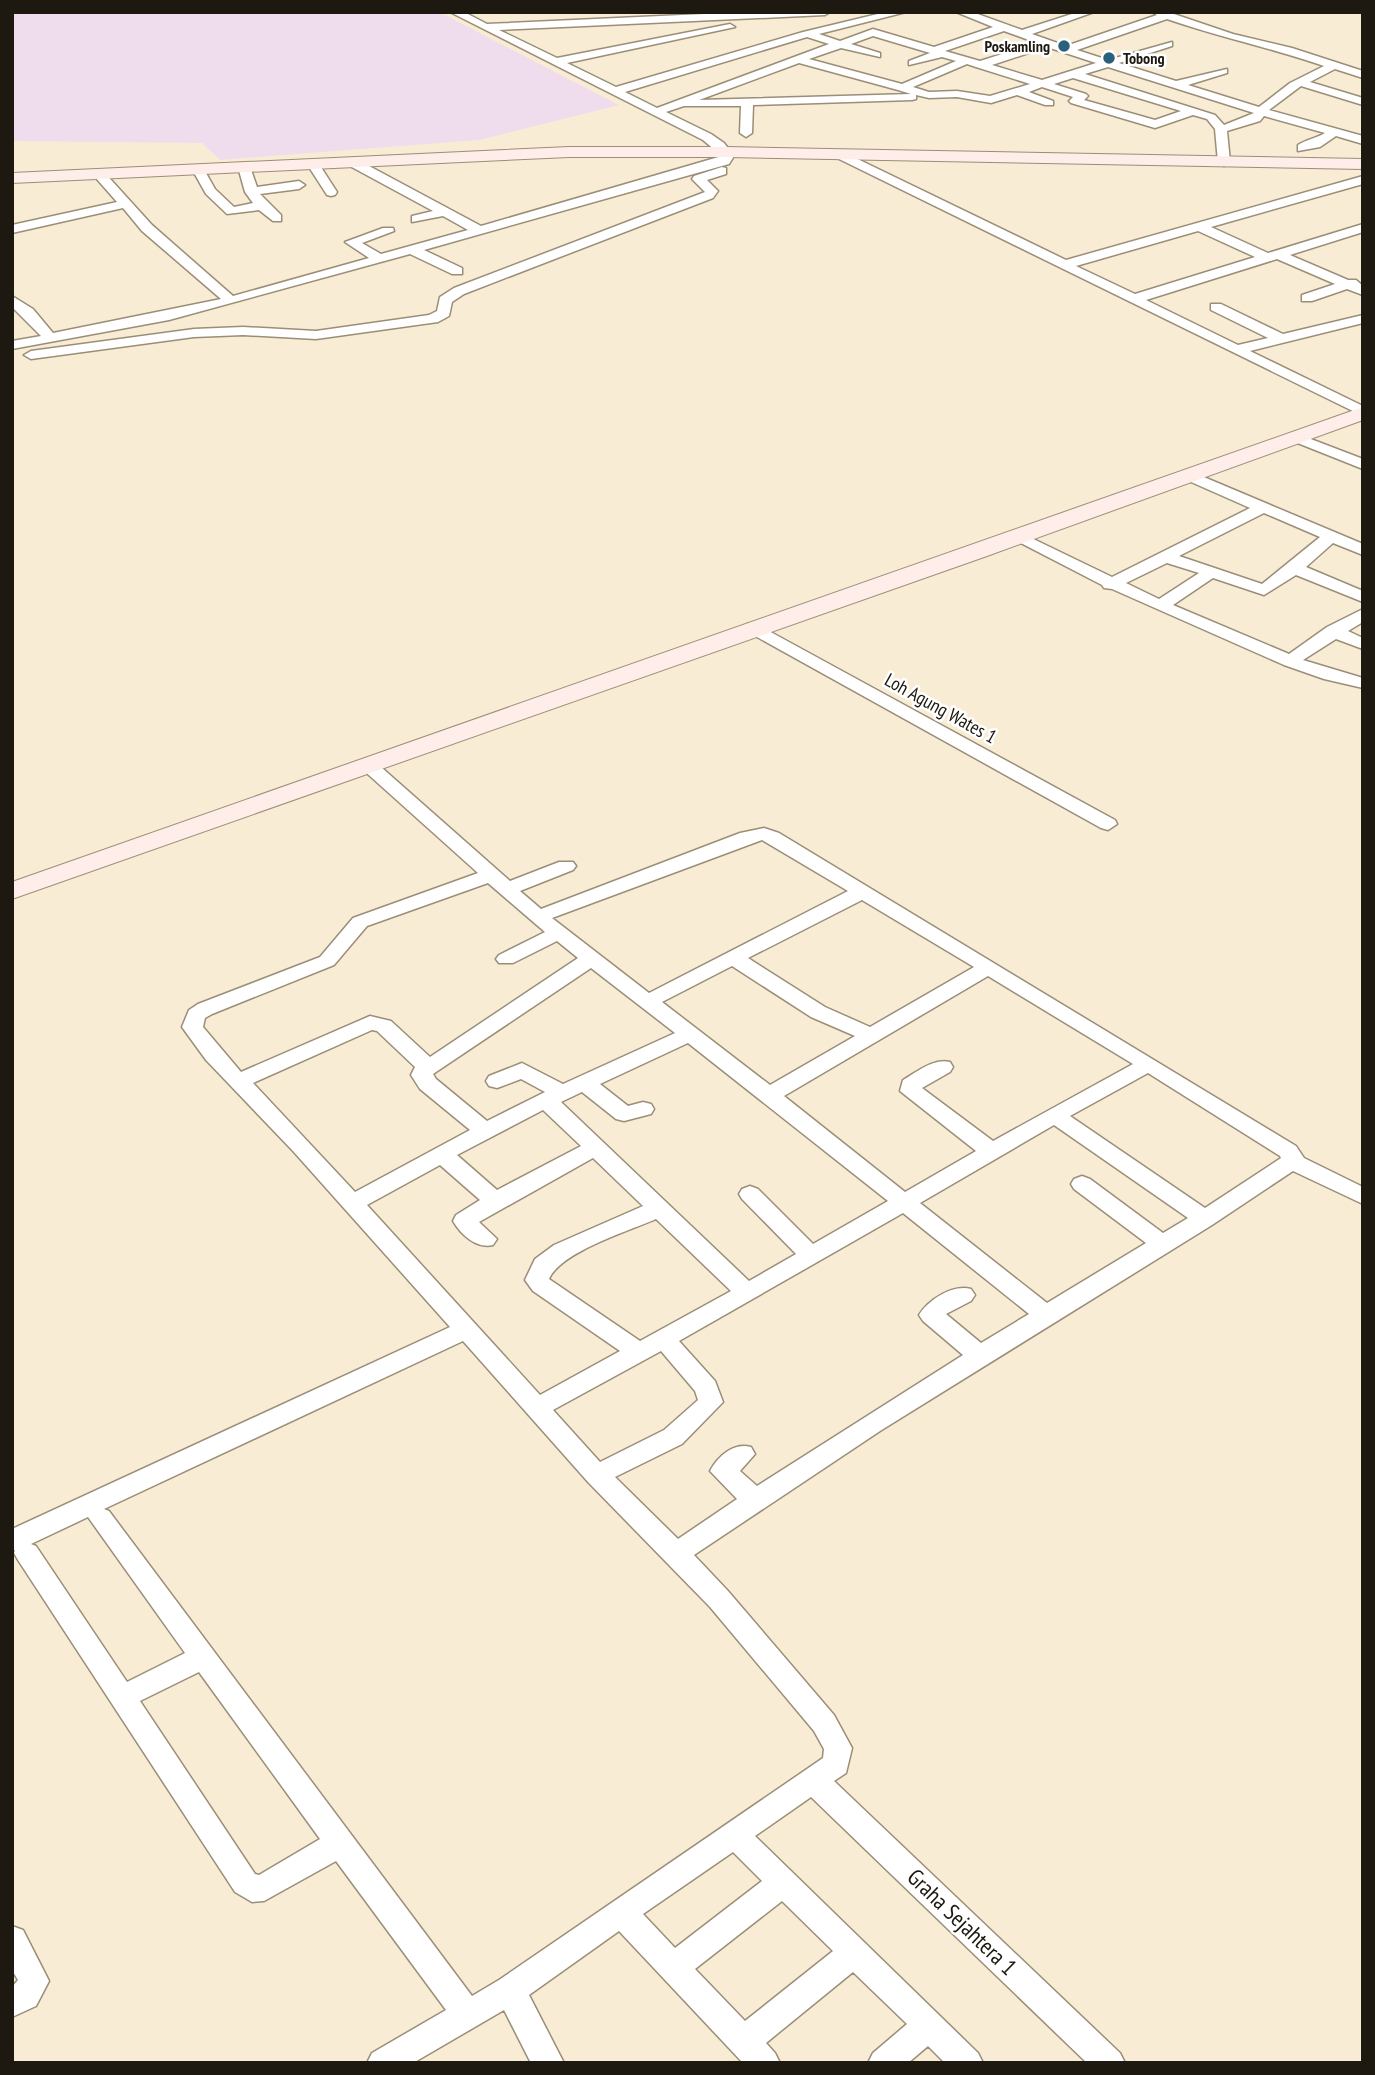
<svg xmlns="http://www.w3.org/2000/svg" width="1375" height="2075" font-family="'PT Sans Narrow',sans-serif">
<rect width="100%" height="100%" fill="#f9ecd4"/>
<polygon fill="#efdded" points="12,12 439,12 619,105 479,140 220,160 202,143 12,141"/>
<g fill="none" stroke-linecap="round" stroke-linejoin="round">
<g stroke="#9b8e78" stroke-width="3">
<g id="street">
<path d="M450,12H464L487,24L748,12H830L825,15L499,30L557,58L730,24L735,27L567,63L616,87L803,32L886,12H906L819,34L840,41L873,29L934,47L993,27L956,12H972L1022,30L1078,12H1094L1032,34L1066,46L1157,15L1152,12H1168L1233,34L1292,48L1363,71V78L1335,69L1310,82L1363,98V105L1301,86L1269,110L1363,136V144L1336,136L1320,147L1298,151V145C1307,139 1315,139 1325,133L1264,116L1260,121L1227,131L1230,162L1224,166L1218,162L1215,129L1207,119L1193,115L1155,128L1071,103L1069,101L1073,97L1042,87L1029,92L1053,101V105H1045L1017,95L991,103L957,97L929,98L916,95V99L912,100L753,105L752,133L746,137L740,133L741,106H684L666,112L711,134L724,143L734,156L729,164L424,250L462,268V274H452L410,254L169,320L12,349V341L41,336L12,307V296L33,309L53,333L221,299L142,231L123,208L12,233V225L117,202L95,177V171H103L152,225L233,296L369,258L345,242L383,228H393L394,231L362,243L381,254L468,230L443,216L412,222V216L433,211L348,165V159H356L481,226L722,156L703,140ZM1167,19C1219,37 1272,48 1324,66L1290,83L1259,107L1188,85L1227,73V69L1176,81L1119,63L1172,46V42L1108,60L1077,50ZM1004,31L1037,43L980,61L945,51ZM873,36L930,53L909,61V65L942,57L956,61L902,84L809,59L841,48L880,57V53L851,44ZM807,37L829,44L657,108L625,92ZM1047,47L1096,63L1042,80L992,65ZM799,63L898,90L911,94L699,100ZM967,64L976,67L1030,84L990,96L957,91L929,92L913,87ZM1108,67L1254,113L1224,125L1215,115L1085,74ZM1073,78L1181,111L1155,120L1084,100L1088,96L1086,94L1054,84Z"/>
<path d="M841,151L1066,260L1363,176V184L1211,227L1268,253L1363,224V232L1290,255L1348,280H1356L1363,286V295L1347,289L1312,301H1302V295L1335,284L1277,259L1146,300L1238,345L1268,338L1211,310V304H1221L1283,334L1363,315V323L1250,351L1363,406V416L837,158V152ZM1198,231L1255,257L1135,294L1076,266Z"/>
<polygon points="313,160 317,161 337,192 335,195 331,196 327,195 307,164"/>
<polygon points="244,163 250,167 257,187 299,181 305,185 299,189 260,194 281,215 281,221 273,221 259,210 227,214 206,194 192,169 202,166 215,189 234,207 253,203 245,192 238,167"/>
<polygon points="722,167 726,168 726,174 707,180 718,191 713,198 464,294 452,302 449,316 438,322 316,339 243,335 194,337 31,359 24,355 31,351 194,329 243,327 316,331 429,315 437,311 440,297 454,288 705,192 692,179 694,176"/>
<polygon points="1295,433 1363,459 1363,469 1290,440 1288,437"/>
<path d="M1187,470L1363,544V555L1333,543L1306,567L1363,591V602L1296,575L1264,595L1213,578L1173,605L1289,654L1327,627L1363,609V622L1348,631L1363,638V649L1336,639L1303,660L1363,678V688L1324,679L1284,665L1112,589L1104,588L1102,585L1009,537L1017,532L1023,534L1112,577L1250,508L1182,478L1179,475ZM1264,513L1320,537L1262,584L1179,556ZM1167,563L1199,573L1159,599L1126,583Z"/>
<polygon points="754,623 1115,820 1117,824 1108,830 1101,828 748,632 746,628 748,624"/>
<path d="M367,759L373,760L510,881L559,862H573L576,866L573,870L520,891L541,909L740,833L764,828L779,833L1296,1146L1304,1158L1363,1187V1204L1293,1171L1212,1225L880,1431L694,1555L728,1591L834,1715L852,1748L846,1773L834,1781L1120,2053L1125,2063H1087L811,1797L755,1836L978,2053L983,2063H945L928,2046L908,2063H868L873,2053L907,2024L853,1972L766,2043L775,2053L780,2063H743L619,1931L529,1995L564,2063H531L504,2010L413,2063H367L372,2053L446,2010L336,1861L264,1901L252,1902L235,1892L18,1560L14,1553L15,1550L12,1551V1529L450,1327L293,1151L206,1060L182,1027L189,1010L198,1004L320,957L353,918L478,873L361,768L358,764ZM762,840L848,891L649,993L552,918ZM488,883L545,932L499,955L496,959L499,963H513L557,941L578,958L430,1057L391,1021L370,1016L241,1072L203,1027L205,1018L212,1014L334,965L367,926ZM862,900L974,967L870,1027L825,1007L748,958ZM732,966L811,1017L855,1036L770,1085L662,1002ZM591,968L675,1033L563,1084L522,1063L489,1076L486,1081L489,1086L497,1088L521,1079L545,1092L487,1121L436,1079L433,1074ZM988,976L1133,1064L993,1141L922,1088L950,1072L953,1067L950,1062C933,1058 917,1072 903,1080L900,1091L976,1151L905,1192L784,1096ZM372,1030L377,1031L415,1067L411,1075L420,1089L470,1130L355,1192L253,1083ZM688,1043L888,1201L813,1244L758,1189L750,1186L742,1189L739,1194L742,1199L796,1254L749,1281L561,1102L582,1092L616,1119L624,1121L651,1114L654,1109L651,1104L643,1102L628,1106L600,1084ZM1148,1073L1280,1156L1281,1158L1205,1208L1070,1116ZM543,1110L581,1146L497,1190L457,1155ZM1054,1125L1188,1218L1163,1233L1090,1179L1082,1176L1074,1179L1071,1184L1074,1189L1146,1243L1047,1303L920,1203ZM593,1158L643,1206L554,1245L535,1259L525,1280L533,1291L620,1351L540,1395L367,1205L440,1165L480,1200L456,1215L453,1221C461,1235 477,1249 493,1245L497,1239L479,1222ZM903,1213L1029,1314L981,1343L946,1314L971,1301L975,1295L971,1289C953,1284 928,1300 919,1315L923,1321L963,1355L757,1486L740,1471L755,1454L751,1447C734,1442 718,1456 710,1471L737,1499L678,1539L615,1477L682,1444L723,1402L715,1381L679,1341ZM656,1219L731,1291L640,1341L549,1279C560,1252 629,1231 656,1219ZM463,1341L588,1482L710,1607L814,1731L824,1749L823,1758L499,1980L472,1996L109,1511L104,1509ZM661,1351L695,1391L698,1400L664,1430L600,1462L553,1410ZM88,1517L185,1653L127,1682L36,1546L31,1544ZM199,1672L320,1839L259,1875L255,1874L140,1701ZM733,1852L762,1881L675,1948L643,1914ZM782,1901L833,1951L745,2021L695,1969Z"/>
<polygon points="12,1926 23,1930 49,1981 36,2006 12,2017 12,1987 18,1980 12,1970"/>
</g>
</g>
<g stroke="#9b8e78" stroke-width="2">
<g id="secondary">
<polygon points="569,147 727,147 1363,159 1363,169 727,157 569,157 12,183 12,173"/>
<polygon points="1363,407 1363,420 987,556 12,899 12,882"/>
</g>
</g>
<use href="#street" fill="#fff" fill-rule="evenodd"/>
<use href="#secondary" fill="#feede9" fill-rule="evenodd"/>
</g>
<g fill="#29617b" stroke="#fff" stroke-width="2.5">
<circle cx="1064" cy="46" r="7"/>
<circle cx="1109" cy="58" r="7"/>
</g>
<g text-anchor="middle" stroke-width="5" stroke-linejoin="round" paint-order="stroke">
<g font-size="16" font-weight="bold" fill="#1d1910" stroke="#fff" text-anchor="end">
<text x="1050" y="52">Poskamling</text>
<text x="1123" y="64" text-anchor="start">Tobong</text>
</g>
<g font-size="19" fill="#1d1910" stroke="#fff">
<text transform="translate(941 708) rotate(29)" y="7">Loh Agung Wates 1</text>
</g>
<g font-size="23" fill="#1d1910" stroke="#fff">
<text transform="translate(962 1922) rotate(44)" y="8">Graha Sejahtera 1</text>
</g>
</g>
<rect width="1375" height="2075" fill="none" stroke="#1d1910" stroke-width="28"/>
</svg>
